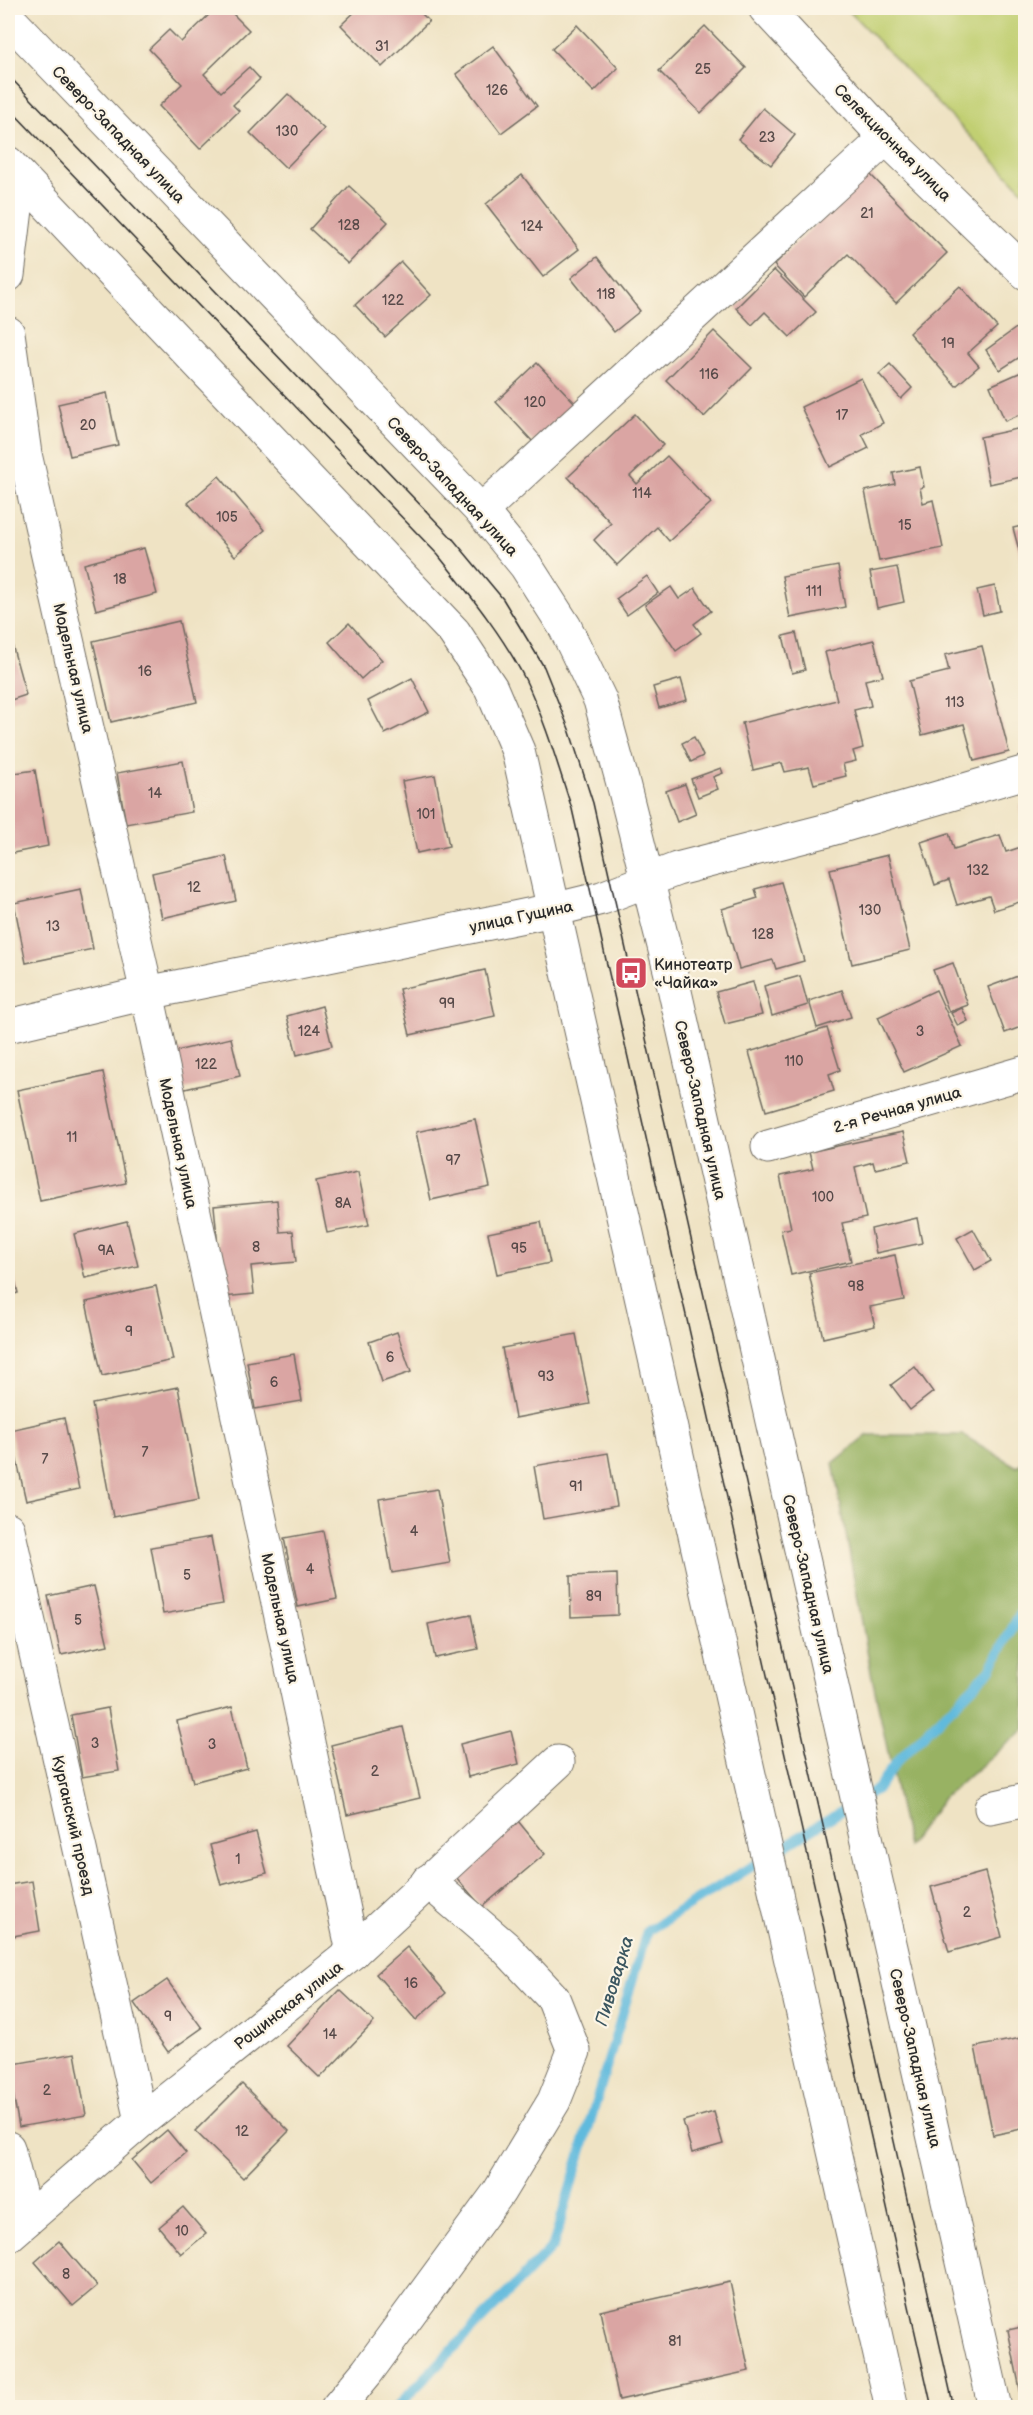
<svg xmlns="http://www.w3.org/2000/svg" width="1033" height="2415" font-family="'Balsamiq Sans',sans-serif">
<rect width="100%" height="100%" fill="#fcf5e5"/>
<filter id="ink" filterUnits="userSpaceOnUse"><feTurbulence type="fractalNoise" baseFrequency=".0167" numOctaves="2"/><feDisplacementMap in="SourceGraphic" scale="12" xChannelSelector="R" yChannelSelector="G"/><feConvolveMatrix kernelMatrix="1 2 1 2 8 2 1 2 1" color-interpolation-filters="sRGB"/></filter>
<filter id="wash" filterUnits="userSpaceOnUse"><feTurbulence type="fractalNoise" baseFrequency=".008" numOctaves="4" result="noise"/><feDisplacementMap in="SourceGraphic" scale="24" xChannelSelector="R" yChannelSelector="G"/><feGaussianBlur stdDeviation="1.35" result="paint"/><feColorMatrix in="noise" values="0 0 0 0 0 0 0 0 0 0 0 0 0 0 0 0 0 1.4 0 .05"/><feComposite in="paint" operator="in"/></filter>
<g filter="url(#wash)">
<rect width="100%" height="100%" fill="#efe3c4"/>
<polygon fill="#c1cf72" stroke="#767d4e" stroke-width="1.5" points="846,8 1025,8 1025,193"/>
<polygon fill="#98b264" stroke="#626e48" stroke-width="1.5" points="868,1435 963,1435 1017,1467 1025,1459 1025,1729 943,1798 908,1847 871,1672 833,1463"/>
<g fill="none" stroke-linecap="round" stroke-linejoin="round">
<polyline stroke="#60badd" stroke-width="10" points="396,2408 553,2246 647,1931 877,1789 898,1760 990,1670 1026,1602"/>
</g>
<g id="blocks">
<g fill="#daa5a3">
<polygon points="216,8 227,8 249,30 204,74 221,92 249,67 260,79 233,105 239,111 200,149 159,106 182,84 149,49 169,30 181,42"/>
<polygon points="359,8 416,8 429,21 382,67 341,25"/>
<polygon points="577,25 618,68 594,92 552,49"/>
<polygon points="705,26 746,68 701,113 659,71"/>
<polygon points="493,46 537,106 501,133 456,74"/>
<polygon points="288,94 324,129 286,168 250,133"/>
<polygon points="763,108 795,135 771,165 738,139"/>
<polygon points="868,172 947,253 896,303 848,254 804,297 774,265"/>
<polygon points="522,175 579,249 543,277 486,204"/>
<polygon points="349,186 388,222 348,264 310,229"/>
<polygon points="597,257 640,311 614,332 571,278"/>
<polygon points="401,262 431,295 385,337 355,305"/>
<polygon points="774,270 816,312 790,337 765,312 752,325 736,308"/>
<polygon points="960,286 997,327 968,353 979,366 956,386 909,333"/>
<polygon points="1019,326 1026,336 1026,353 1000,370 986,350"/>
<polygon points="714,331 752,368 704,417 666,380"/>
<polygon points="537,363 575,403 533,442 496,402"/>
<polygon points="890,364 912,388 901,399 879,374"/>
<polygon points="1026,370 1026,412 1005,421 990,386"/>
<polygon points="861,378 883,423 862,434 869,448 830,467 801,407"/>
<polygon points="107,393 118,445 70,456 58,404"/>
<polygon points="635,414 663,445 630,476 637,484 667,456 711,503 669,541 657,527 617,565 594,540 611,523 568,477"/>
<polygon points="1026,427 1026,476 989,484 980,437"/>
<polygon points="920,467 924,487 920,488 923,503 933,500 943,548 879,561 865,491 895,484 893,473"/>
<polygon points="219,476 265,530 235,556 188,503"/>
<polygon points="1026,525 1026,572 1025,572 1013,528"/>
<polygon points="144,548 157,594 96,610 84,564"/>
<polygon points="838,566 845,607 790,618 782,576"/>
<polygon points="897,567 904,602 877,608 870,572"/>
<polygon points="647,576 658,593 627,615 616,599"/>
<polygon points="995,586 1000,611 983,615 977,590"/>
<polygon points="671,587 679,599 695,588 711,611 694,624 701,633 676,651 645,605"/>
<polygon points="179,621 197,702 111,722 93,641"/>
<polygon points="349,623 382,660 361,679 329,642"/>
<polygon points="8,630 26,695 8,701"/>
<polygon points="796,633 805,670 792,673 783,636"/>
<polygon points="874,640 883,676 865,680 871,706 854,710 863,748 853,751 856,761 843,764 846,776 814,784 809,767 785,772 782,763 753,770 742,723 837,700 825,652"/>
<polygon points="982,646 1009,752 974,761 964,724 922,735 909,681 949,671 945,655"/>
<polygon points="412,678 429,712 385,734 368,701"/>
<polygon points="681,679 687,700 659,708 653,687"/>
<polygon points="694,737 703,756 691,762 682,743"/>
<polygon points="183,761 192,812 126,824 117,773"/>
<polygon points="721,768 723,773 713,777 718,789 698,797 691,779"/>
<polygon points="35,770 48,846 8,854 8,774"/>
<polygon points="435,775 449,846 417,853 402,781"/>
<polygon points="685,784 696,814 677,822 666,791"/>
<polygon points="1026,804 1026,825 1025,825 1020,806"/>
<polygon points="949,833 954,849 1000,835 1006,852 1021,847 1026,860 1026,900 994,910 989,896 957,905 949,880 935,885 921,842"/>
<polygon points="888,855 910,950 852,964 830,869"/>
<polygon points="226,856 236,901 162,918 152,873"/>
<polygon points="781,882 804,961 776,969 773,960 739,969 722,909 758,898 755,889"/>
<polygon points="81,889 93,949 26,963 14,903"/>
<polygon points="953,963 968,1005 949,1012 933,970"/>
<polygon points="485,970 495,1016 410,1035 399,989"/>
<polygon points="1026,973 1026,1025 1005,1033 988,987"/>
<polygon points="800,976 808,1005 772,1016 764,986"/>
<polygon points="753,982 762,1015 725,1024 716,992"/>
<polygon points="842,990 851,1017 817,1028 809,1001"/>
<polygon points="936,990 962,1046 904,1072 878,1017"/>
<polygon points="322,1006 332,1046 297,1055 287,1016"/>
<polygon points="962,1008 968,1021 958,1026 951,1013"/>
<polygon points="827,1028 840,1070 829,1074 834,1091 766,1111 749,1052"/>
<polygon points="231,1038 240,1076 181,1090 172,1052"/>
<polygon points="103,1072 126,1183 40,1201 17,1090"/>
<polygon points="475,1119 490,1187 431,1200 416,1132"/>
<polygon points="903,1132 910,1161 875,1169 873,1162 855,1167 866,1218 842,1223 851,1261 791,1275 781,1230 791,1228 780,1176 813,1169 809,1152"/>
<polygon points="358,1172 369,1225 327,1233 316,1181"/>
<polygon points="277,1200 280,1232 293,1231 296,1262 251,1266 254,1294 223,1297 214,1206"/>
<polygon points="917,1218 922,1243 876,1253 871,1229"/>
<polygon points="127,1221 138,1266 85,1278 74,1234"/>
<polygon points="541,1222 550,1263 497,1274 488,1233"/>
<polygon points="973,1229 991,1261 975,1270 957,1238"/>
<polygon points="8,1251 18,1293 8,1296"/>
<polygon points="895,1255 904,1300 870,1307 875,1326 823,1338 809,1273"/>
<polygon points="156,1286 173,1360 102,1376 86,1302"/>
<polygon points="397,1332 411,1372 382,1382 369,1342"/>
<polygon points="576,1334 590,1404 515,1418 502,1348"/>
<polygon points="294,1354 302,1401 255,1409 247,1362"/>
<polygon points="915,1367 933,1392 910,1410 891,1385"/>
<polygon points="178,1387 199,1500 113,1517 92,1404"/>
<polygon points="64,1418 79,1489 26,1501 10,1430"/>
<polygon points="608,1453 617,1506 543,1519 534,1466"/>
<polygon points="437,1489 450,1563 392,1573 379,1499"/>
<polygon points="323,1531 337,1599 298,1607 284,1538"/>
<polygon points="211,1537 223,1604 163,1614 151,1547"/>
<polygon points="617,1574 618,1615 571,1617 570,1576"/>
<polygon points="94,1586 108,1645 61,1655 48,1596"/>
<polygon points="471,1615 478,1649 435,1658 428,1624"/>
<polygon points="232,1707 247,1768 193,1782 177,1721"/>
<polygon points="108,1708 119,1771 82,1777 71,1715"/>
<polygon points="403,1727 420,1798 347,1815 331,1745"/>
<polygon points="511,1731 519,1764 468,1777 460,1744"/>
<polygon points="518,1821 545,1854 482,1907 455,1876"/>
<polygon points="256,1832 267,1873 221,1885 210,1845"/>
<polygon points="985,1872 1002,1937 949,1952 931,1887"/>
<polygon points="32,1881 40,1931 8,1937 8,1885"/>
<polygon points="407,1947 446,1993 416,2020 376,1974"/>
<polygon points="167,1980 202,2028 168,2052 134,2003"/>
<polygon points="340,1990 374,2022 320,2078 287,2046"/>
<polygon points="1026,2037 1026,2128 993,2135 975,2047"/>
<polygon points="75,2053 86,2115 19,2127 8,2065"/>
<polygon points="242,2084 289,2131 243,2178 195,2131"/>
<polygon points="714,2112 723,2144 692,2153 683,2121"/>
<polygon points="167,2130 186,2153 151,2183 132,2160"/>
<polygon points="183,2207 206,2234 181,2254 159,2227"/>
<polygon points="59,2241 97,2286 73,2306 35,2262"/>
<polygon points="730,2282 749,2371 619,2400 600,2311"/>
<polygon points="1026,2326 1026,2393 1021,2394 1008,2330"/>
</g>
</g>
</g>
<g filter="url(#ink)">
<use href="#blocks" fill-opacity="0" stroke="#706b61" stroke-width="1.5"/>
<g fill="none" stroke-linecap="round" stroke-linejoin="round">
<g stroke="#706b61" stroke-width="35">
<g id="minor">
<polyline points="765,8 886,138 1026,273"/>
<polyline points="8,275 20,176"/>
<polyline points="8,333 25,454 147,993 353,1952"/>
<polyline points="481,511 886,138"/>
<polyline points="8,1026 147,993 553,910 602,898 677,869 828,830 1026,772"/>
<polyline points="768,1147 1026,1072"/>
<polyline points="8,1529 141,2121"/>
<polyline points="991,1808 1026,1800"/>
<polyline points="8,2148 26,2220"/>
<polyline points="8,2236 141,2121 353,1952 558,1762"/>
<polyline points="337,2408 367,2372 499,2192 554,2101 574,2051 553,1998 505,1947 428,1881"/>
</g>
</g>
<g stroke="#706b61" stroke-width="35">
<g id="major">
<polyline points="8,18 481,511 526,566 565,627 600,700 624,787 671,974 995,2408"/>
<polyline points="8,163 454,632 491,688 518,751 892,2408"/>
</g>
</g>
<use href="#minor" stroke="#fff" stroke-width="33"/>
<use href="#major" stroke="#fff" stroke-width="33"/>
<g stroke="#2b2b2b" stroke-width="1.5">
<polyline points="8,75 453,539 503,599 544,667 569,729 593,803 954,2408"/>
<path d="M8,107L438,555C469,594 502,634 525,679C545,720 558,766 572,809L932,2408"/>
</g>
</g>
</g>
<defs>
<g id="bus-square" transform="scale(1.725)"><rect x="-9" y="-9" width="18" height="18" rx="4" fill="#d1495b" stroke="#fcf5e5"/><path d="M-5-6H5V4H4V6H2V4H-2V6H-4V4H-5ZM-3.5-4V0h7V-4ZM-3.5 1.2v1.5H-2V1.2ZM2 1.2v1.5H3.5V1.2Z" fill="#fff"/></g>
</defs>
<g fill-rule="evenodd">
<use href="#bus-square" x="631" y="973"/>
</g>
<g text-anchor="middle" stroke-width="4.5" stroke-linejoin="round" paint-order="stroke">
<g font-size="14" fill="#574a49">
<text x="382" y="51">31</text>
<text x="703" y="74">25</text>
<text x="497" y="95">126</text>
<text x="287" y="136">130</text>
<text x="767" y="142">23</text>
<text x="867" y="218">21</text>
<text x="349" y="230">128</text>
<text x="532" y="231">124</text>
<text x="606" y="299">118</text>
<text x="393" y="305">122</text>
<text x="948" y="348">19</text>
<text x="709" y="379">116</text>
<text x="535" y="407">120</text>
<text x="842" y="420">17</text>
<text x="88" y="430">20</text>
<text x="642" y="498">114</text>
<text x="227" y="522">105</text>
<text x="905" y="530">15</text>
<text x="120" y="584">18</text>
<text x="814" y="596">111</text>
<text x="145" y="676">16</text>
<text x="955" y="707">113</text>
<text x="155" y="798">14</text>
<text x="426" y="819">101</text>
<text x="978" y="875">132</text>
<text x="194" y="892">12</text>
<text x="870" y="915">130</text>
<text x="53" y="931">13</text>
<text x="763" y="939">128</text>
<text x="447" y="1008">99</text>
<text x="309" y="1036">124</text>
<text x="920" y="1036">3</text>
<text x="794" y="1066">110</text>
<text x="206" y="1069">122</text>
<text x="72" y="1142">11</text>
<text x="453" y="1165">97</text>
<text x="823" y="1202">100</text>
<text x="343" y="1208">8А</text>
<text x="256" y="1252">8</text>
<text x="519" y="1253">95</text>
<text x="106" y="1255">9А</text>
<text x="856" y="1291">98</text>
<text x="129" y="1336">9</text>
<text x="390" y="1362">6</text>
<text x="546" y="1381">93</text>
<text x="274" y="1387">6</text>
<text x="145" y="1457">7</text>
<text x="45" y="1464">7</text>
<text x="576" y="1491">91</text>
<text x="414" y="1536">4</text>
<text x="310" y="1574">4</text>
<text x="187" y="1580">5</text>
<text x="594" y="1601">89</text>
<text x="78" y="1625">5</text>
<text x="95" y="1748">3</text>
<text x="212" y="1749">3</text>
<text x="375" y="1776">2</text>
<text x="238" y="1864">1</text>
<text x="967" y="1917">2</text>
<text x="411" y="1988">16</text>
<text x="168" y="2021">9</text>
<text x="330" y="2039">14</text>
<text x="47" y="2095">2</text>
<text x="242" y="2136">12</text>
<text x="182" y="2236">10</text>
<text x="66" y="2279">8</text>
<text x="675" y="2346">81</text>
</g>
<g font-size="16" fill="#2b2b2b" stroke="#fcf5e5">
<text transform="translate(119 134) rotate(46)" y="6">Северо-Западная улица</text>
<text transform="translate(893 142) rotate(45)" y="6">Селекционная улица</text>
<text transform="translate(453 486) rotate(47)" y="6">Северо-Западная улица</text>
<text transform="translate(74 668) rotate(77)" y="6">Модельная улица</text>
<text transform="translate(521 916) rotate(-12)" y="6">улица Гущина</text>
<text transform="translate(897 1109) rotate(-16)" y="6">2-я Речная улица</text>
<text transform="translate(701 1110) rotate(77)" y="6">Северо-Западная улица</text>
<text transform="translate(179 1143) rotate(78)" y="6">Модельная улица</text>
<text transform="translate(809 1584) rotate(77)" y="6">Северо-Западная улица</text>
<text transform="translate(281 1618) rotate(78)" y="6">Модельная улица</text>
<text transform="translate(74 1825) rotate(77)" y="6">Курганский проезд</text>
<text transform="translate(288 2005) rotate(-38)" y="6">Рощинская улица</text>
<text transform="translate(916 2058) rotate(77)" y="6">Северо-Западная улица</text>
</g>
<g font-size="16" fill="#2b2b2b" stroke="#fcf5e5" text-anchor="start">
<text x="654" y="970">Кинотеатр<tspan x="654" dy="18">«Чайка»</tspan></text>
</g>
<g font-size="18" font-style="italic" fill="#3b5660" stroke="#fcf5e5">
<text transform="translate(614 1981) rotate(-73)" y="6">Пивоварка</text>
</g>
</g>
<rect width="1033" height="2415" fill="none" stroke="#fcf5e5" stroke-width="30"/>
</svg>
